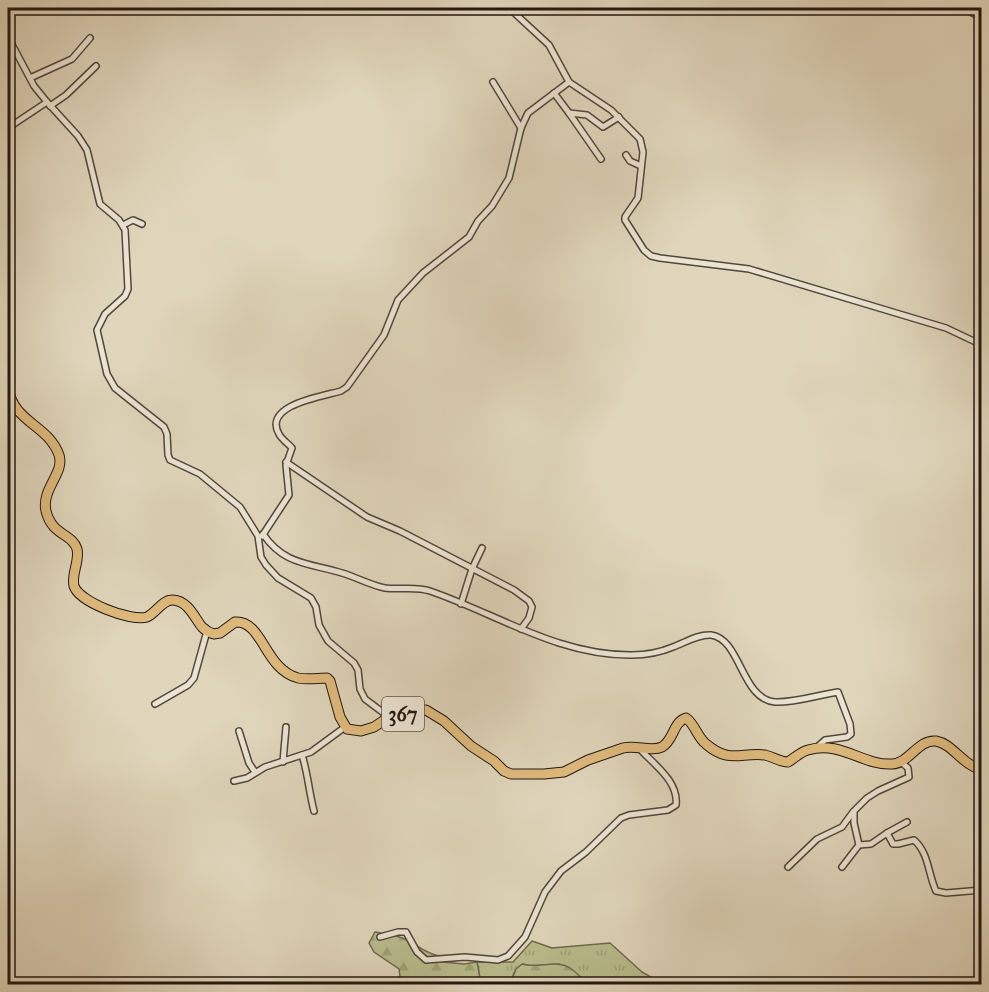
<svg xmlns="http://www.w3.org/2000/svg" width="989" height="992" font-family="'IM FELL Great Primer',serif">
<defs>
<pattern id="grass-tufts" width="24" height="20" patternUnits="userSpaceOnUse" patternTransform="scale(1.5)"><rect width="24" height="20" fill="#b9bc8c"/><path d="M3 7l-1-3M5 7V3M7 7l1-3M15 17l-1-3M17 17v-4M19 17l1-3" fill="none" stroke="#9fa178"/></pattern>
<pattern id="forest-firs" width="22" height="20" patternUnits="userSpaceOnUse" patternTransform="scale(1.5)"><rect width="22" height="20" fill="#b9bc8c"/><path d="M5 1l3.5 6h-7zM16 11l3.5 6h-7z" fill="#9fa178"/></pattern>
</defs>
<rect width="100%" height="100%" fill="#e0d6bc"/>
<filter id="stains"><feTurbulence type="fractalNoise" baseFrequency=".00333" numOctaves="4"/><feColorMatrix values="0 0 0 0 .2 0 0 0 0 .09 0 0 0 0 .02 0 0 0 .5 -.17"/></filter>
<radialGradient id="worn" r=".72"><stop offset=".6" stop-color="#630" stop-opacity="0"/><stop offset="1" stop-color="#630" stop-opacity=".3"/></radialGradient>
<polygon fill="url(#grass-tufts)" stroke="#6e6a4e" stroke-width="1.5" points="532,941 552,948 610,943 642,972 663,984 588,984 559,964 531,966 523,964 514,973 510,984 481,984 477,962 513,962"/>
<g fill="url(#forest-firs)" stroke="#6e6a4e" stroke-width="1.5">
<path d="M375,932C386,934 400,935 409,941C420,947 427,954 440,956L443,962L464,964L477,962L481,984H401L399,969L374,952L369,943Z"/>
<path d="M522,964C537,969 558,959 570,968C576,972 582,979 588,984H510L516,969Z"/>
</g>
<g fill="none" stroke-linecap="round" stroke-linejoin="round">
<g stroke="#52473b" stroke-width="8">
<g id="street">
<polyline points="963,8 982,18"/>
<polyline points="8,37 34,86 47,102 78,136 87,150 100,204 119,220 125,230 128,289 125,296 105,314 97,330 107,374 115,388 164,427 167,434 168,455 170,460 200,474 240,507 258,536 261,557 266,565 278,578 311,598 316,607 319,625 328,641 354,663 358,670 360,689 365,699 389,717"/>
<polyline points="30,78 72,59 90,38"/>
<polyline points="493,82 521,128"/>
<polyline points="569,82 611,110 640,139 643,152 638,198 625,217 625,220 644,250 651,256 660,258 749,269 946,328 982,345"/>
<polyline points="554,93 569,113 587,115 603,127 619,117"/>
<polyline points="50,106 66,95 96,66"/>
<polyline points="569,113 601,159"/>
<polyline points="8,128 47,102"/>
<polyline points="626,155 630,161 641,166"/>
<polyline points="123,225 133,220 142,224"/>
<polyline points="286,462 367,517 400,531 514,590 529,601 532,607 529,618 521,629"/>
<path d="M263,534C284,565 309,563 342,573C356,577 370,585 385,588C400,590 415,586 430,591C497,614 559,656 632,655C645,655 661,652 673,647C684,643 698,634 711,635C741,639 741,699 775,702C795,703 817,695 838,692L850,724L851,734L847,737L825,740L816,748"/>
<path d="M262,536L289,495L286,465L292,448C288,443 282,440 279,434C262,405 324,396 341,391L347,387L384,335L398,300L423,273L469,237L478,221L492,206L509,178L521,128L528,113L569,82L549,45L509,8"/>
<polyline points="461,604 472,569 482,548"/>
<polyline points="155,704 188,685 194,678 207,631"/>
<polyline points="239,731 249,763 255,772"/>
<path d="M302,755C308,774 309,792 314,811"/>
<polyline points="283,762 286,727"/>
<polyline points="234,781 247,778 265,767 311,752 345,727"/>
<path d="M887,833L893,844H898L914,840C929,853 928,874 936,891L946,893L982,890"/>
<polyline points="859,845 871,844 887,833 907,822"/>
<polyline points="788,867 817,839 842,827 853,812"/>
<polyline points="842,867 859,845 854,823 854,811 867,798 878,791 909,777 908,768 901,762"/>
<path d="M380,937L398,932H406L417,952L426,960L465,957L498,960L508,956L525,937L545,892L561,871L586,852L621,818L629,815L668,810L676,805C679,781 653,764 639,748"/>
</g>
</g>
<g stroke="#231710" stroke-width="11">
<path id="primary" d="M8,387C13,423 48,424 59,455C65,473 41,489 46,511C52,536 72,533 77,549C80,561 71,574 74,586C79,602 131,622 147,617C156,613 163,599 173,600C189,601 195,619 202,627C205,630 210,633 214,634L220,633L235,622C263,620 264,669 298,678C307,680 318,678 327,678L330,681L340,717L347,729L361,731L374,727L389,717L418,710H426L444,721L471,746L494,761L504,771L511,774H544L564,772L588,760L623,748C636,745 652,752 662,747C674,740 673,722 686,718C695,724 697,737 706,744C729,764 741,752 765,755C774,757 780,762 788,762C795,758 800,752 808,750C841,740 863,766 892,764C910,763 918,739 936,741C953,744 961,764 982,770"/>
</g>
<use href="#street" stroke="#ebe4d3" stroke-width="5"/>
<use href="#primary" stroke="#e0bb7e" stroke-width="9"/>
</g>
<g text-anchor="middle" stroke-width="4.5" stroke-linejoin="round" paint-order="stroke">
<rect fill="#ebe4d3" stroke="#5f544a" stroke-width="1.5" x="382" y="697" width="42" height="34" rx="4.5"/>
<g font-size="20" font-weight="bold" fill="#231710">
<text x="403" y="721">367</text>
</g>
</g>
<rect width="989" height="992" fill="none" stroke="#e0d6bc" stroke-width="30"/>
<rect x="9" y="9" width="971" height="974" fill="none" stroke="#231710" stroke-width="3"/>
<rect x="15" y="15" width="959" height="962" fill="none" stroke="#231710" stroke-width="1.5"/>
<rect width="100%" height="100%" filter="url(#stains)"/>
<rect width="100%" height="100%" fill="url(#worn)"/>
</svg>
